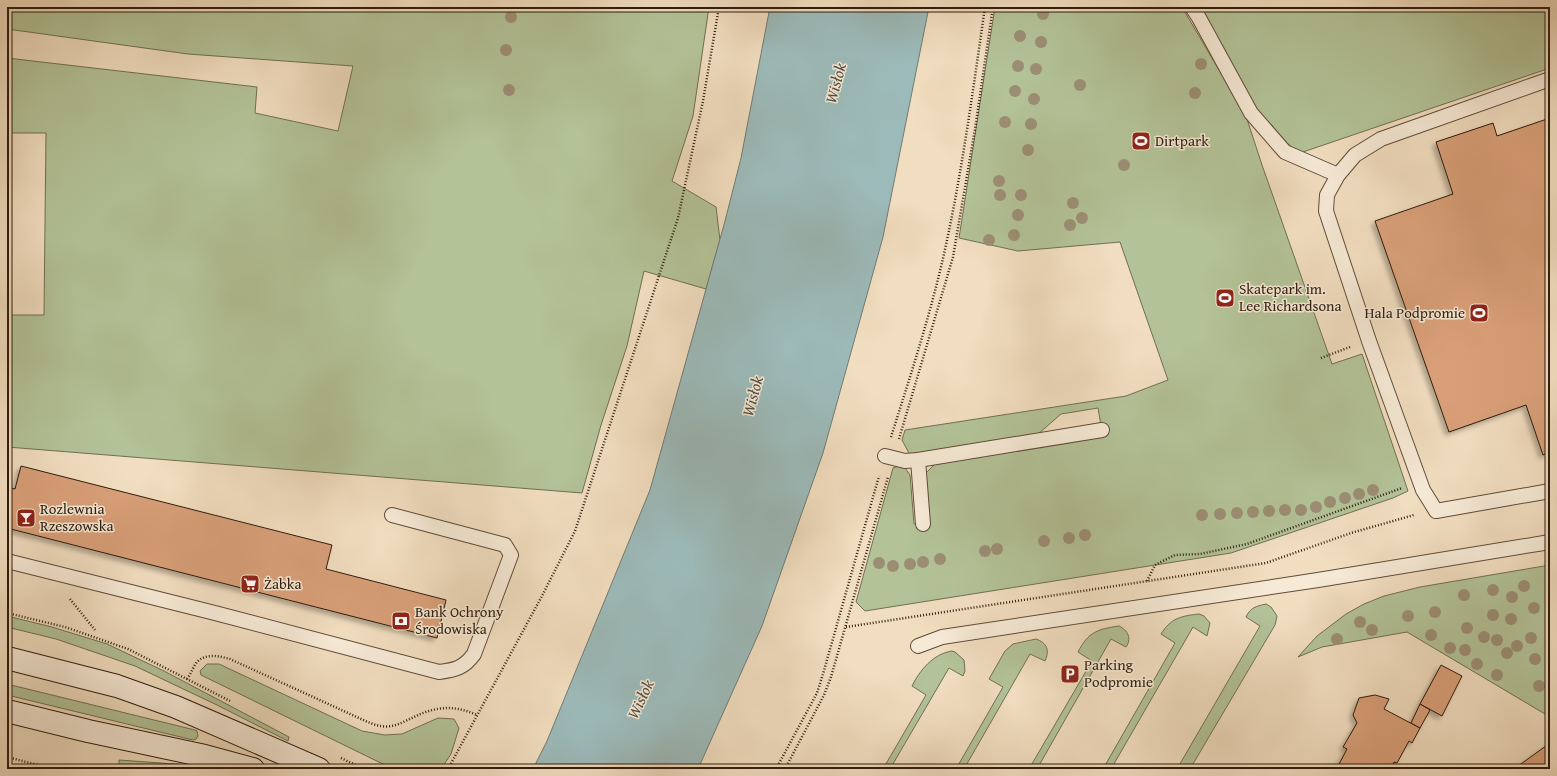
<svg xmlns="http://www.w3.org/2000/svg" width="1557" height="776" font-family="'Gentium Book Plus',serif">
<defs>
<filter id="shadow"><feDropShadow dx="-3.5" dy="3.5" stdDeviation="2" flood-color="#0004"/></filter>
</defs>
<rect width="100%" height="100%" fill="#f1ddbf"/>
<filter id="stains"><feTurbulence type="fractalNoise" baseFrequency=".005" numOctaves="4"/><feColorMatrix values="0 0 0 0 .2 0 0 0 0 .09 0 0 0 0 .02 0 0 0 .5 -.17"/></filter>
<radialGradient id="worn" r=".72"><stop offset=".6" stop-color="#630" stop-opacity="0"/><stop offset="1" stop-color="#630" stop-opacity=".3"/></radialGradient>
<g fill="#b3c297" stroke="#706f52">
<polygon points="7,7 709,7 693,116 672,181 716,207 720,240 706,289 644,271 627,346 601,425 582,493 7,447 7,315 44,315 46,133 7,133 7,58 257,87 255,113 338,131 353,66 188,54 7,29"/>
<polygon points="995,7 1182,7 1246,116 1262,165 1332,364 1362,354 1408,491 1393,498 1231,553 865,611 856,602 893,468 899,466 905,468 910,475 914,524 930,523 926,473 935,464 1103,437 1098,408 1061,414 1037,435 910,455 902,440 905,430 1126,396 1168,380 1120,242 1018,251 959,238"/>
<polygon points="1198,7 1550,7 1550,68 1300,153 1276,135 1258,112"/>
<polygon points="1550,565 1550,717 1407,632 1322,647 1298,657 1317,636 1346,614 1364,604 1384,596 1420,587"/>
<path d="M1266,604L1271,607L1277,616L1275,625L1190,769H1177L1260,626L1246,617C1250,608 1256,606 1266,604Z"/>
<path d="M1199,614L1204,616L1210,623L1207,636L1193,627L1111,769H1103L1175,643L1161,634C1171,618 1181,616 1199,614Z"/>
<polygon points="7,616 52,627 107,644 164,671 289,737 288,741 217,705 135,666 56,639 7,627"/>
<path d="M1119,626C1128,630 1132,639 1126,647L1111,639L1037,769H1029L1092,661L1078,652C1088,632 1098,629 1119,626Z"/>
<path d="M1036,639C1047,643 1050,650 1045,661L1030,654L964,769H956L1003,687L989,679L1005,651L1013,644Z"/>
<path d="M952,651L955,652L964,660L965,671L963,676L949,668L890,769H883L926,695L912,686C920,670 933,654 952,651Z"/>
<polygon points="207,664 219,664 362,731 385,735 402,734 438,718 454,719 459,728 451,754 441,769 393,769 201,675 200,671"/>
<polygon points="7,684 195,730 197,731 198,736 196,739 193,740 7,695"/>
<polygon points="119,760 189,765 207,769 132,769 119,767"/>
</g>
<polygon fill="#9cbab9" stroke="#707b75" points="770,7 929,7 883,237 823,453 762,626 698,769 533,769 547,741 650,490 725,221 741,158"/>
<g fill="#d89f78" stroke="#2e1c0e" filter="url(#shadow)">
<polygon points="1550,118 1550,452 1543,455 1526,405 1449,432 1375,221 1453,194 1436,142 1493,123 1497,136"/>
<polygon points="21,466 332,545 326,569 446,600 437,638 7,528 7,487 15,489"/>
<polygon points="1441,665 1462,676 1442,716 1420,704"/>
<polygon points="1375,695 1389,699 1384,709 1420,728 1412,743 1409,741 1397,763 1394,762 1391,769 1338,769 1337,768 1347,749 1343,747 1357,723 1353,715 1359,698"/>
<polygon points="1420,704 1430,710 1420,728 1411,723"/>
<polygon points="1550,743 1550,769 1514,769"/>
</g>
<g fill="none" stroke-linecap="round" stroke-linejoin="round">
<g stroke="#5f4c3a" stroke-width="16">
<g id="service">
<polyline points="1192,7 1198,16 1251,113 1285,152 1338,175"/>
<polyline points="1550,79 1381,139 1355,155 1338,175 1327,195 1326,211 1369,341 1423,490 1436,511 1550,491"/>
<polyline points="885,456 905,461 918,460 1102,430"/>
<polyline points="918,460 923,524"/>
<path d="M7,561L211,612L439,672C455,670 464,668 474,654L511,555L505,545L392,515"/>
<polyline points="918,646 942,637 1318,580 1550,542"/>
</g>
</g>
<g stroke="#2e1c0e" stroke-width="24">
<g id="secondary">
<polyline points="7,658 117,686 176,707 319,769"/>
<polyline points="7,711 88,731 205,756 253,769"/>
</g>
</g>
<g stroke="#2e1c0e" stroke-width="2.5" stroke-dasharray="1 2" stroke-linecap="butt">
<polyline points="1321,358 1350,347"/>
<path d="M891,437C910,377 930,316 944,254C962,173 973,90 985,7"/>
<polyline points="899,439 953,257 975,129 993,7"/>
<polyline points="1147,581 1155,565 1175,555 1200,554 1247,544 1402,488"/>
<polyline points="70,599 95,630"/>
<polyline points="7,613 65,627 128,649 230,701"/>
<polyline points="846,627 1266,563 1351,533 1414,515"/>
<path d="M187,679C191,674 193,667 197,662C206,653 219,656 230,659L361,719C370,723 380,728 391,726C399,725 407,720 414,717C436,706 455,705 477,715"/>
<polyline points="7,757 53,769"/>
<polyline points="341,758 364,769"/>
<polyline points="448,769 542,596 575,531 678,218 703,101 719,7"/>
<polyline points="776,769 817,693 823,674 879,476"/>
<polyline points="785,769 824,695 831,677 888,477"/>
</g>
<use href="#service" stroke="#f6e9d5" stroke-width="14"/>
<use href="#secondary" stroke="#f6e9d5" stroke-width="22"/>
</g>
<g fill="#9c8e74">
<circle cx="1043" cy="14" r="6"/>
<circle cx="511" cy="17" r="6"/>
<circle cx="1020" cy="36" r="6"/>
<circle cx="1041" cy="42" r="6"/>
<circle cx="506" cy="50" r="6"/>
<circle cx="1201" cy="64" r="6"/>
<circle cx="1018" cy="66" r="6"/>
<circle cx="1036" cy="69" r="6"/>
<circle cx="1080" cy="85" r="6"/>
<circle cx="509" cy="90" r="6"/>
<circle cx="1015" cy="91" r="6"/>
<circle cx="1195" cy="93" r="6"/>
<circle cx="1034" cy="99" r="6"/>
<circle cx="1005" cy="122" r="6"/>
<circle cx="1031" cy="124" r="6"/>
<circle cx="1028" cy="150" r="6"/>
<circle cx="1124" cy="165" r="6"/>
<circle cx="999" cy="181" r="6"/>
<circle cx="1000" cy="195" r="6"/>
<circle cx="1021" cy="195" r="6"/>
<circle cx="1073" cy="203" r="6"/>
<circle cx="1018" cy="215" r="6"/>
<circle cx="1082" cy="218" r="6"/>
<circle cx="1070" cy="225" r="6"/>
<circle cx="1014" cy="235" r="6"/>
<circle cx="989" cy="240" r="6"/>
<circle cx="1373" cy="490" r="6"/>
<circle cx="1359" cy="494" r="6"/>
<circle cx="1345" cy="498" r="6"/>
<circle cx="1330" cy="502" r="6"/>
<circle cx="1316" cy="507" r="6"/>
<circle cx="1285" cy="510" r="6"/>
<circle cx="1301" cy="510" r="6"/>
<circle cx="1269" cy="511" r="6"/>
<circle cx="1253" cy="512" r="6"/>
<circle cx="1237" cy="513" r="6"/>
<circle cx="1220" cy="514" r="6"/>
<circle cx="1202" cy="515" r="6"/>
<circle cx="1085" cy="535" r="6"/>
<circle cx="1069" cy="538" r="6"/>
<circle cx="1044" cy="541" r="6"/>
<circle cx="997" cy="549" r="6"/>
<circle cx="985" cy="551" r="6"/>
<circle cx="940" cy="559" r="6"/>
<circle cx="923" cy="562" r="6"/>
<circle cx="879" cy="563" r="6"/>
<circle cx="910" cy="564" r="6"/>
<circle cx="893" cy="566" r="6"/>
<circle cx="1524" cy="586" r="6"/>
<circle cx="1493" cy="590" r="6"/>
<circle cx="1464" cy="595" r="6"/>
<circle cx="1512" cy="597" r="6"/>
<circle cx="1534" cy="608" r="6"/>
<circle cx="1435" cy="612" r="6"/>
<circle cx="1493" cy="615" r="6"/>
<circle cx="1408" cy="616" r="6"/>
<circle cx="1511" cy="619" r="6"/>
<circle cx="1360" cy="622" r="6"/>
<circle cx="1467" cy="628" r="6"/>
<circle cx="1372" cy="630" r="6"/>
<circle cx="1431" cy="635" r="6"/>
<circle cx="1484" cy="637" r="6"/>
<circle cx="1531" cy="638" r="6"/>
<circle cx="1337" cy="639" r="6"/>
<circle cx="1497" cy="640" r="6"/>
<circle cx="1517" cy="646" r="6"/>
<circle cx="1450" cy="648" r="6"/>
<circle cx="1465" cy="650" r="6"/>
<circle cx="1507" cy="653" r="6"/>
<circle cx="1535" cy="659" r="6"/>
<circle cx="1477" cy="664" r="6"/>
<circle cx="1497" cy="675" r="6"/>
<circle cx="1539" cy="686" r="6"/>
</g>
<defs>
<g id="stadium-square" transform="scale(1)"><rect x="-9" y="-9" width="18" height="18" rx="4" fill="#8f2418" stroke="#f6e9d5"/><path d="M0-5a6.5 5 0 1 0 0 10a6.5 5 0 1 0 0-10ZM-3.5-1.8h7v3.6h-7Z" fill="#fff"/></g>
<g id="bar-square" transform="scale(1)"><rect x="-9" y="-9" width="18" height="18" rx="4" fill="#8f2418" stroke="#f6e9d5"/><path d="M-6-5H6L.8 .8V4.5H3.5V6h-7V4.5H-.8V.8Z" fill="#fff"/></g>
<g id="supermarket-square" transform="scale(1)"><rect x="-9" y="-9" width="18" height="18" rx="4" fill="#8f2418" stroke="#f6e9d5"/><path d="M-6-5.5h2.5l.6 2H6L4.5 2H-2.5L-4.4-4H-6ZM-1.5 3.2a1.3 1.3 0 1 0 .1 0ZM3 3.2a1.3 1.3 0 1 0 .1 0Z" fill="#fff"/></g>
<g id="bank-square" transform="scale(1)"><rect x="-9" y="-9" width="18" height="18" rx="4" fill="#8f2418" stroke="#f6e9d5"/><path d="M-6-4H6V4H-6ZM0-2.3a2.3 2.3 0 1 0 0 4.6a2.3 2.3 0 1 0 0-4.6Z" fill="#fff"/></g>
<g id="parking-square" transform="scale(1)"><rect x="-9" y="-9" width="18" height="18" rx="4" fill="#8f2418" stroke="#f6e9d5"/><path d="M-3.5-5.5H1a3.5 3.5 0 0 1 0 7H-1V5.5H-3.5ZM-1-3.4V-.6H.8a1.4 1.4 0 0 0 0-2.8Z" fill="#fff"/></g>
</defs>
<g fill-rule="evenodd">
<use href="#stadium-square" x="1141" y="141"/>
<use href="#stadium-square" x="1225" y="298"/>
<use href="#stadium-square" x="1479" y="313"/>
<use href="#bar-square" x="26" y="518"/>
<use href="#supermarket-square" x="250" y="584"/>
<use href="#bank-square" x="401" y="621"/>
<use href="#parking-square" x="1070" y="674"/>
</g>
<g text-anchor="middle" stroke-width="3" stroke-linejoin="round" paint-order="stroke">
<g font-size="15" fill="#2e1c0e" stroke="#f6e9d5" text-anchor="start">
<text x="1155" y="146">Dirtpark</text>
<text x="1239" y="294">Skatepark im.<tspan x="1239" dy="17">Lee Richardsona</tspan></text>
<text x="1465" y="318" text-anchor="end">Hala Podpromie</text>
<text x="40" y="514">Rozlewnia<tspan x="40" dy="17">Rzeszowska</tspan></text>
<text x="264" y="589">Żabka</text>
<text x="415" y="617">Bank Ochrony<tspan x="415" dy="17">Środowiska</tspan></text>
<text x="1084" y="670">Parking<tspan x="1084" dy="17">Podpromie</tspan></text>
</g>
<g font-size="16" font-style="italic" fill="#4f4b41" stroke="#f6e9d5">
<text transform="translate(835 83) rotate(-75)" y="6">Wisłok</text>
<text transform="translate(752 396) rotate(-75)" y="6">Wisłok</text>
<text transform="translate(640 699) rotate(-65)" y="6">Wisłok</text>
</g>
</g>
<rect width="1557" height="776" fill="none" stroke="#f1ddbf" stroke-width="24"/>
<rect x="8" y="8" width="1541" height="760" fill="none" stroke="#2e1c0e" stroke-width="2"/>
<rect x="12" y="12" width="1533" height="752" fill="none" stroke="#2e1c0e"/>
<rect width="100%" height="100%" filter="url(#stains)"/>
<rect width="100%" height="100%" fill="url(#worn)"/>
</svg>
